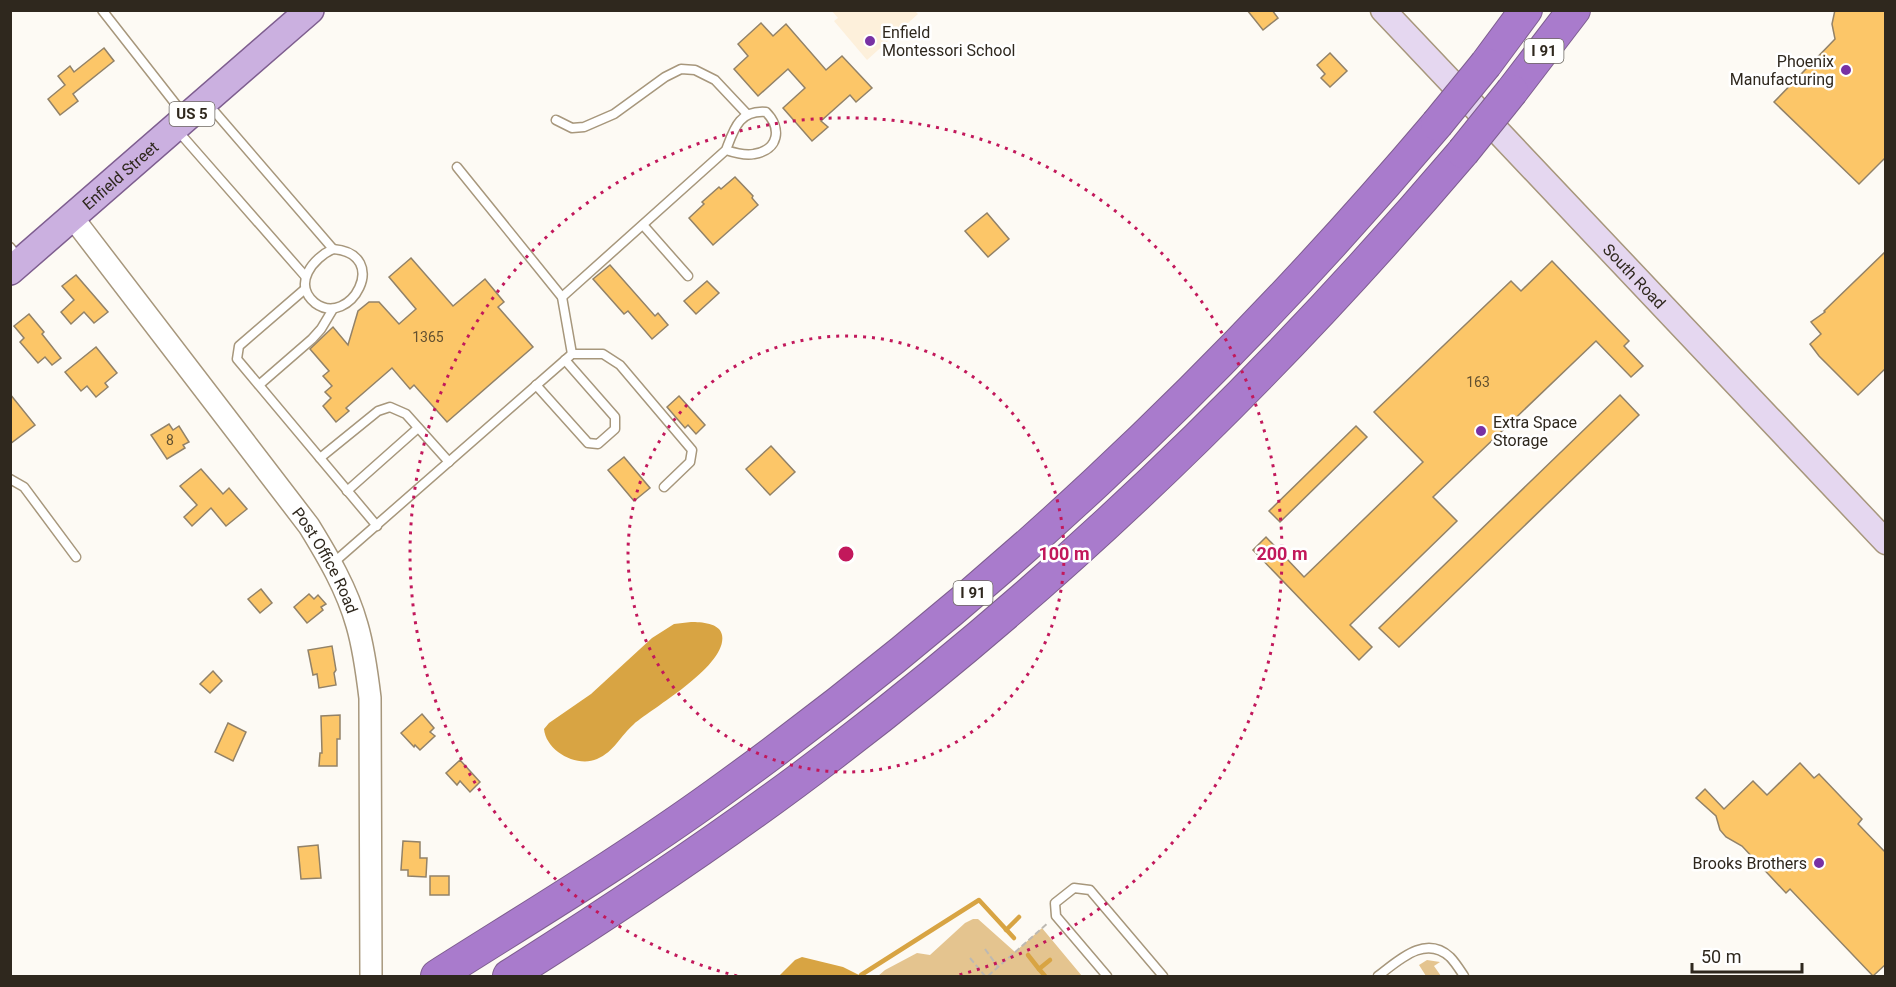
<svg xmlns="http://www.w3.org/2000/svg" width="1896" height="987" font-family="Roboto,sans-serif">
<rect width="100%" height="100%" fill="#fdfaf4"/>
<polygon fill="#fdf0db" points="915,11 918,14 867,60 834,21 838,18 832,11"/>
<g fill="#e4c48f">
<polygon points="973,919 978,919 1015,952 1042,928 1082,976 878,976 885,970 917,953 930,955 965,923"/>
<polygon points="1427,960 1440,962 1434,966 1441,976 1426,976 1419,965"/>
</g>
<g fill="#d8a443">
<path d="M691,622C701,622 720,623 722,635C728,665 654,707 634,724C621,735 614,752 597,759C577,768 546,751 544,729L549,723L591,694L652,638L674,624Z"/>
<polygon points="802,957 843,967 861,976 779,976 795,960"/>
</g>
<g fill="none" stroke-linecap="round" stroke-linejoin="round">
<g stroke="#d8a443" stroke-width="4.5">
<polyline points="1006,930 1019,917"/>
<polyline points="1028,955 1039,969 1050,960"/>
<polyline points="1039,969 1045,976"/>
<polyline points="861,975 979,900 1014,938"/>
</g>
</g>
<g fill="#fcc668" stroke="#928268" stroke-width="1.5">
<polygon points="1247,10 1272,10 1278,18 1263,30"/>
<polygon points="1835,10 1886,10 1886,157 1859,184 1774,102 1835,39 1832,24"/>
<polygon points="761,23 773,36 786,24 826,70 842,56 872,88 856,102 850,95 821,121 828,127 812,141 783,108 805,88 788,69 758,96 734,69 748,56 738,44"/>
<polygon points="104,48 114,61 73,94 78,101 60,115 48,99 65,85 58,76 70,66 74,72"/>
<polygon points="1330,53 1347,71 1330,87 1321,78 1325,74 1317,65"/>
<polygon points="735,177 753,196 752,198 758,205 713,245 689,218 704,204 702,202 719,187 721,189"/>
<polygon points="987,213 1009,239 988,257 965,231"/>
<polygon points="1886,251 1886,368 1858,395 1819,356 1810,344 1821,334 1811,322 1825,312 1824,311"/>
<polygon points="411,258 453,306 485,279 504,302 498,307 533,347 447,422 414,385 410,389 392,368 346,408 349,411 336,422 323,406 331,398 325,392 332,386 323,376 329,371 310,349 333,327 348,345 358,311 369,302 379,302 399,324 416,309 389,277"/>
<polygon points="1552,261 1629,341 1624,346 1643,366 1631,377 1596,341 1433,497 1457,521 1350,625 1372,647 1359,660 1253,550 1266,537 1304,577 1423,462 1374,412 1511,281 1521,291"/>
<polygon points="610,265 655,316 658,313 668,325 652,339 628,311 624,314 593,279"/>
<polygon points="76,275 108,312 94,323 84,312 71,324 61,312 74,300 62,286"/>
<polygon points="707,281 719,293 696,314 684,301"/>
<polygon points="29,314 44,332 42,334 61,358 52,365 45,357 38,363 20,342 24,338 14,326"/>
<polygon points="96,347 117,373 105,383 108,387 96,397 87,386 81,391 65,372"/>
<polygon points="10,394 35,425 10,444"/>
<polygon points="1620,395 1639,415 1399,647 1379,628"/>
<polygon points="679,396 705,425 696,434 688,425 685,428 667,407"/>
<polygon points="169,424 173,430 179,426 189,442 183,445 185,448 167,459 151,435"/>
<polygon points="1356,426 1367,437 1280,522 1269,511"/>
<polygon points="771,446 795,472 770,495 746,469"/>
<polygon points="624,457 650,488 634,501 608,470"/>
<polygon points="201,469 223,494 229,488 247,509 226,526 211,508 192,526 184,517 197,505 180,486"/>
<polygon points="261,589 272,603 260,613 248,599"/>
<polygon points="309,594 314,599 318,595 326,604 321,607 323,610 307,623 294,607"/>
<polygon points="332,646 336,670 334,673 336,685 319,688 317,674 313,675 308,650"/>
<polygon points="213,671 222,681 210,693 200,684"/>
<polygon points="422,714 434,728 430,732 435,736 420,750 415,745 414,747 401,733"/>
<polygon points="340,715 340,739 337,739 337,766 319,766 320,753 322,753 321,716"/>
<polygon points="228,723 246,732 233,761 215,752"/>
<polygon points="460,760 480,782 470,792 460,781 457,785 446,773"/>
<polygon points="1800,763 1814,778 1819,774 1862,819 1858,824 1886,853 1886,964 1873,976 1790,889 1786,893 1742,846 1726,837 1720,830 1716,816 1696,798 1705,789 1724,809 1753,781 1767,795"/>
<polygon points="403,841 420,842 420,858 427,858 426,877 408,876 408,870 401,870"/>
<polygon points="318,845 321,878 301,879 298,847"/>
<rect x="430" y="876" width="19" height="19"/>
</g>
<g fill="none" stroke-linecap="round" stroke-linejoin="round">
<g stroke="#a7977c" stroke-width="11">
<g id="service">
<polyline points="102,10 185,116"/>
<polyline points="208,104 333,249"/>
<polyline points="556,120 572,128 584,127 614,114 665,77 681,69 695,70 715,80 747,114"/>
<polyline points="178,131 305,276"/>
<polyline points="457,167 562,297 572,354"/>
<polyline points="643,225 688,276"/>
<polyline points="10,247 20,259"/>
<path d="M333,249C392,254 350,329 315,303C292,284 313,258 333,249Z"/>
<polyline points="305,289 239,346 237,359 377,526"/>
<path d="M562,297L726,150C735,153 745,156 754,154C779,150 782,128 766,112C739,110 734,129 726,150"/>
<polyline points="259,385 312,339 321,329 333,309"/>
<polyline points="536,385 588,443 598,444 615,429 615,417 565,360"/>
<polyline points="320,458 378,411 390,407 406,414 449,462"/>
<polyline points="10,479 24,487 76,557"/>
<polyline points="347,491 418,428"/>
<polyline points="332,564 572,354 603,354 620,365 692,450 690,462 664,487"/>
<polyline points="1107,976 1056,916 1055,903 1074,888 1090,890 1163,976"/>
<path d="M1378,976C1398,961 1425,934 1450,957C1455,962 1460,970 1464,976"/>
</g>
</g>
<g stroke="#a7977c" stroke-width="24">
<g id="tertiary">
<path id="s1" d="M73,218L309,526C328,557 347,589 357,625C364,649 367,673 370,698L371,976"/>
</g>
</g>
<g stroke="#a7977c" stroke-width="27">
<g id="secondary">
<path id="s2" d="M1383,10L1886,542"/>
</g>
</g>
<g stroke="#7e5e8f" stroke-width="30">
<g id="primary">
<path id="s3" d="M10,271L310,10"/>
</g>
</g>
<g stroke="#7e5e8f" stroke-width="34">
<g id="motorway">
<polyline points="1486,64 1526,10"/>
<polyline points="1512,91 1574,10"/>
<path d="M437,976C530,917 625,860 715,795C986,600 1221,379 1437,124"/>
<path d="M509,976C620,906 730,833 834,753C1066,576 1274,374 1463,152"/>
</g>
</g>
<g stroke="#bdb9b2" stroke-width="2" stroke-dasharray="6 3" stroke-linecap="butt">
<polyline points="985,949 998,967"/>
<polyline points="970,958 985,976"/>
<polyline points="988,976 1048,923"/>
</g>
<use href="#service" stroke="#fff" stroke-width="8"/>
<use href="#tertiary" stroke="#fff" stroke-width="21"/>
<use href="#secondary" stroke="#e5d7f0" stroke-width="24"/>
<use href="#primary" stroke="#cbb0e0" stroke-width="27"/>
<use href="#motorway" stroke="#a97bcc" stroke-width="32"/>
<g stroke="#7e5e8f" stroke-width="34" stroke-linecap="butt">
<g id="motorway-bridge">
<polyline points="1437,124 1486,64"/>
<polyline points="1463,152 1512,91"/>
</g>
</g>
<use href="#motorway-bridge" stroke="#a97bcc" stroke-width="32"/>
</g>
<g fill="none" stroke="#c2185b" stroke-width="3" stroke-dasharray="3 6">
<circle cx="846" cy="554" r="218"/>
<path d="M737 976A436 436 0 1 1 955 976"/>
</g>
<g fill="#7831a4" stroke="#fff" stroke-width="2">
<circle cx="870" cy="41" r="6"/>
<circle cx="1846" cy="70" r="6"/>
<circle cx="1481" cy="431" r="6"/>
<circle cx="1819" cy="863" r="6"/>
</g>
<g text-anchor="middle" stroke-width="5" stroke-linejoin="round" paint-order="stroke">
<g font-size="14" fill="#625030">
<text x="428" y="342">1365</text>
<text x="1478" y="387">163</text>
<text x="170" y="445">8</text>
</g>
<g fill="#fff" stroke="#6d6862" stroke-width="1.5">
<rect x="1524.5" y="39" width="39" height="24" rx="4.5"/>
<rect x="169.5" y="102" width="45" height="24" rx="4.5"/>
<rect x="953.5" y="581" width="39" height="24" rx="4.5"/>
</g>
<g font-size="15" font-weight="bold" fill="#2f281e">
<text x="1544" y="56">I 91</text>
<text x="192" y="119">US 5</text>
<text x="973" y="598">I 91</text>
</g>
<g font-size="16" fill="#2f281e" stroke="#fff" text-anchor="start">
<text x="882" y="38">Enfield<tspan x="882" dy="18">Montessori School</tspan></text>
<text x="1834" y="67" text-anchor="end">Phoenix<tspan x="1834" dy="18">Manufacturing</tspan></text>
<text x="1493" y="428">Extra Space<tspan x="1493" dy="18">Storage</tspan></text>
<text x="1807" y="869" text-anchor="end">Brooks Brothers</text>
</g>
<g font-size="16" fill="#2f281e" stroke="#fff">
<text dy="6" stroke="none"><textPath href="#s3" startOffset="146">Enfield Street</textPath></text>
<text dy="6" stroke="none"><textPath href="#s2" startOffset="366">South Road</textPath></text>
<text dy="6" stroke="none"><textPath href="#s1" startOffset="426">Post Office Road</textPath></text>
</g>
</g>
<circle cx="846" cy="554" r="9" fill="#c2185b" stroke="#fff" stroke-width="3"/>
<g font-size="18" text-anchor="middle" font-weight="bold" fill="#c2185b" stroke="#fff" stroke-width="5" stroke-linejoin="round" paint-order="stroke">
<text x="1064" y="560">100 m</text>
<text x="1282" y="560">200 m</text>
</g>
<rect width="1896" height="987" fill="none" stroke="#2f281e" stroke-width="24"/>
<path d="M1692 963v9h110v-9" fill="none" stroke="#2f281e" stroke-width="3"/>
<text x="1701" y="963" font-size="18" fill="#2f281e" stroke="#ffffff" stroke-width="4.5" paint-order="stroke">50 m</text>
</svg>
